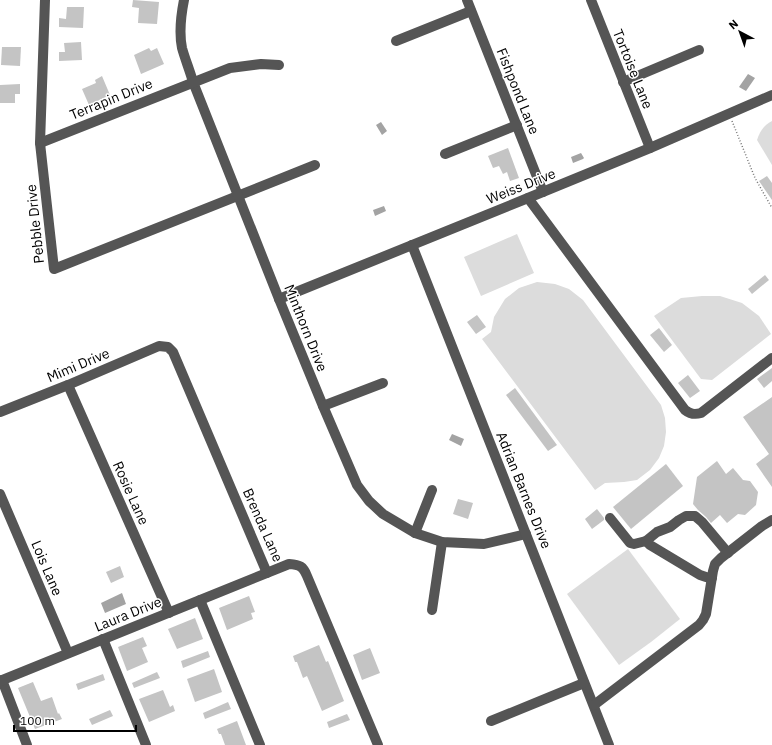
<svg xmlns="http://www.w3.org/2000/svg" width="772" height="745" font-family="'IBM Plex Sans',sans-serif">
<rect width="100%" height="100%" fill="#fff"/>
<g fill="#dcdcdc">
<path d="M772,121V165L757,140C760,131 764,125 772,121Z"/>
<polygon points="517,234 534,273 481,296 464,257"/>
<polygon points="537,282 555,284 569,289 583,300 661,405 665,418 666,432 664,446 659,458 650,470 637,480 624,482 605,483 595,490 482,339 491,332 494,317 505,299 519,288"/>
<polygon points="702,296 720,296 742,303 759,316 771,334 712,380 701,379 654,316 681,298"/>
<polygon points="628,549 680,619 651,642 619,665 567,594"/>
</g>
<g fill="#a3a3a3">
<polygon points="748,74 755,78 746,91 739,87"/>
<polygon points="381,122 387,131 382,135 376,125"/>
<polygon points="581,153 584,158 583,159 573,163 571,157"/>
<polygon points="384,206 386,211 375,216 373,210"/>
<polygon points="452,434 464,439 461,446 449,440"/>
<polygon points="122,593 126,604 105,613 101,603"/>
</g>
<g fill="#c4c4c4">
<polygon points="133,0 159,2 157,24 138,23 139,8 132,7"/>
<polygon points="67,7 84,7 83,28 59,27 59,18 66,19"/>
<polygon points="81,42 82,60 59,61 59,52 65,52 64,43"/>
<polygon points="2,47 21,47 20,66 1,65"/>
<polygon points="149,48 151,51 157,48 164,64 141,74 134,55"/>
<polygon points="102,76 110,95 89,105 82,89 96,83 95,80"/>
<polygon points="20,84 20,94 15,94 15,103 0,103 0,85"/>
<polygon points="508,148 519,178 510,181 507,172 503,174 499,166 493,168 488,156"/>
<polygon points="767,176 772,183 772,200 759,181"/>
<polygon points="765,275 769,280 752,294 748,289"/>
<polygon points="477,315 486,327 476,334 467,322"/>
<polygon points="659,328 672,345 664,352 650,335"/>
<polygon points="772,368 772,381 764,388 757,379"/>
<polygon points="688,375 700,391 690,398 678,383"/>
<polygon points="515,388 557,445 548,451 506,395"/>
<polygon points="772,397 772,487 756,464 769,454 743,417"/>
<polygon points="717,461 726,474 733,468 743,480 750,481 758,492 756,505 745,515 738,514 727,523 720,515 711,523 706,517 698,510 693,504 697,477"/>
<polygon points="666,464 683,486 631,529 613,507"/>
<polygon points="458,499 473,503 468,519 453,514"/>
<polygon points="597,509 604,518 604,520 592,529 585,519"/>
<polygon points="120,566 124,577 111,583 106,572"/>
<polygon points="249,596 255,612 251,613 253,619 227,630 219,608"/>
<polygon points="195,618 203,639 177,649 168,629"/>
<polygon points="143,637 147,646 142,648 148,662 127,671 118,647"/>
<polygon points="319,645 326,662 328,661 344,701 322,711 307,676 303,678 297,662 295,662 293,656"/>
<polygon points="370,648 380,673 362,680 353,655"/>
<polygon points="208,651 210,657 183,668 181,661"/>
<polygon points="214,669 222,692 195,702 187,679"/>
<polygon points="157,672 160,678 134,688 132,683"/>
<polygon points="103,674 105,680 78,690 76,684"/>
<polygon points="33,682 41,701 52,697 58,714 59,713 62,719 35,729 18,688"/>
<polygon points="163,690 170,707 173,705 175,711 149,722 139,699"/>
<polygon points="228,702 231,709 205,719 203,713"/>
<polygon points="110,710 113,716 92,725 89,719"/>
<polygon points="347,714 350,720 329,728 327,722"/>
<polygon points="237,721 246,745 225,745 221,734 219,734 217,729"/>
</g>
<g fill="none" stroke-linecap="round" stroke-linejoin="round">
<polyline stroke="#777" stroke-width="1.5" stroke-dasharray="1 2" stroke-linecap="butt" points="732,121 755,178 772,208"/>
<g stroke="#555" stroke-width="10">
<polyline points="45,0 40,143 54,269 315,165"/>
<path d="M184,0C181,15 179,33 182,48C185,59 190,71 193,82L279,299L323,406L357,485L369,501L383,514L415,533L442,542L484,544L526,534"/>
<polyline points="467,0 543,192"/>
<polyline points="591,0 650,148"/>
<polyline points="396,41 471,11"/>
<polyline points="623,82 699,50"/>
<polyline points="40,143 230,68 261,64 279,65"/>
<polyline points="445,154 517,125"/>
<path d="M528,198L685,410C690,414 694,415 701,413L772,358"/>
<polyline points="412,245 609,745"/>
<polyline points="279,299 528,198 650,148 772,95"/>
<polyline points="68,385 169,613"/>
<polyline points="323,406 383,383"/>
<polyline points="0,412 68,385 159,346 168,347 173,352 267,573"/>
<polyline points="0,494 68,653"/>
<polyline points="610,518 630,543 634,544 646,541"/>
<polyline points="415,533 432,490"/>
<polyline points="712,578 706,577 700,575 650,545 646,541 657,532 670,527 679,520 686,516 695,516 702,522 728,553"/>
<polyline points="200,600 260,745"/>
<polyline points="432,610 442,542"/>
<polyline points="103,639 146,745"/>
<polyline points="2,680 27,745"/>
<path d="M0,681L289,564C300,565 303,566 307,576L378,745"/>
<polyline points="594,705 699,625 703,620 706,614 713,571 715,564 721,558 762,526 772,520"/>
<polyline points="491,721 584,683"/>
</g>
</g>
<g text-anchor="middle" stroke-width="3" stroke-linejoin="round" paint-order="stroke">
<g font-size="14" fill="#000" stroke="#fff">
<text transform="translate(633 69) rotate(68)" y="5">Tortoise Lane</text>
<text transform="translate(518 91) rotate(68)" y="5">Fishpond Lane</text>
<text transform="translate(111 99) rotate(-22)" y="5">Terrapin Drive</text>
<text transform="translate(521 186) rotate(-22)" y="5">Weiss Drive</text>
<text transform="translate(35 224) rotate(-96)" y="5">Pebble Drive</text>
<text transform="translate(306 328) rotate(68)" y="5">Minthorn Drive</text>
<text transform="translate(78 365) rotate(-23)" y="5">Mimi Drive</text>
<text transform="translate(524 490) rotate(68)" y="5">Adrian Barnes Drive</text>
<text transform="translate(131 493) rotate(66)" y="5">Rosie Lane</text>
<text transform="translate(263 525) rotate(66)" y="5">Brenda Lane</text>
<text transform="translate(47 568) rotate(67)" y="5">Lois Lane</text>
<text transform="translate(128 614) rotate(-22)" y="5">Laura Drive</text>
</g>
</g>
<g transform="translate(740 32) rotate(319)" stroke="#ffffff" stroke-width="3" paint-order="stroke">
<path d="M0-3L7 15L0 10L-7 15Z" fill="#000000"/>
<text y="-6" font-size="11" font-weight="bold" text-anchor="middle" fill="#000000">N</text>
</g>
<path d="M14 725v6h122v-6" fill="none" stroke="#000000" stroke-width="2"/>
<text x="20" y="725" font-size="12" fill="#000000" stroke="#ffffff" stroke-width="3" paint-order="stroke">100 m</text>
</svg>
